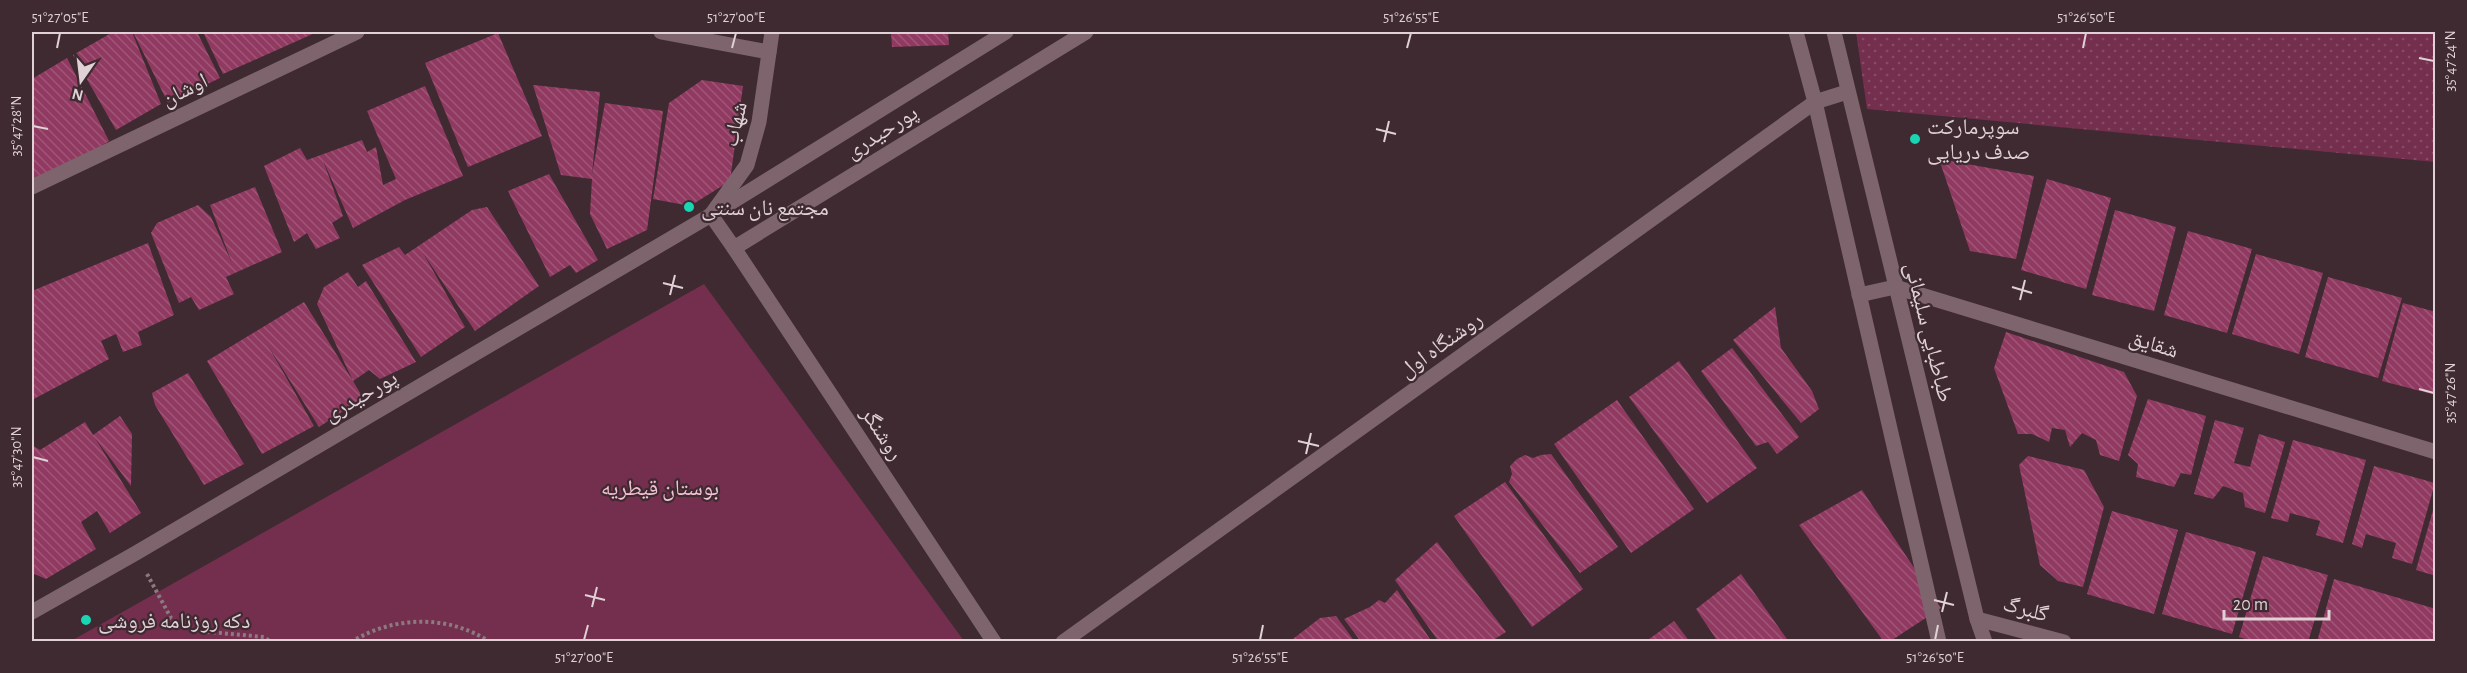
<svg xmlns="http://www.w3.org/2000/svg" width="2467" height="673" font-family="'Alegreya Sans','Noto Naskh Arabic',sans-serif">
<defs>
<pattern id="garden-dots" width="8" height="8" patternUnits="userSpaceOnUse" patternTransform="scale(1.5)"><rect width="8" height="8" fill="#732f4d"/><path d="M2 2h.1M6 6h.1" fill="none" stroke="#864c66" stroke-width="1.8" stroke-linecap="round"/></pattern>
<pattern id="building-back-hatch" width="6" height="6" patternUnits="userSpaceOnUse" patternTransform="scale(1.5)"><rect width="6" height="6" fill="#913a61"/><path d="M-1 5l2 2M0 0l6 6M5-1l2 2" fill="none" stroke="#a05577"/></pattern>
</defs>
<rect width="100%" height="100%" fill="#3f2a32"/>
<polygon fill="#732f4d" points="704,284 964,641 71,641"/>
<polygon fill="url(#garden-dots)" points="1856,32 2435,32 2435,162 1867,109"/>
<g fill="url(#building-back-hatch)">
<polygon points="113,32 132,32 161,104 116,130 73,55"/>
<polygon points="133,32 197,32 220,78 168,103"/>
<polygon points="203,32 317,32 223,74"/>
<polygon points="891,32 948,32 949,45 892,47"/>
<polygon points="498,33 542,136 468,167 425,63"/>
<polygon points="67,58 109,141 54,177 32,187 32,79"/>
<polygon points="702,80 743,86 730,181 690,206 653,199 669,103"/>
<polygon points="533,85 600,92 592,174 605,103 663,111 647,230 607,249 590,214 592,179 561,175"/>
<polygon points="425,86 463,176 405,200 353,228 323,160 343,216 332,223 340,238 316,249 307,233 294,242 264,166 300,148 307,160 362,140 367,152 376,147 383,185 396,179 367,111"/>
<polygon points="1939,159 2034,176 2016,259 1970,251"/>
<polygon points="549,174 598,260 576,273 570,265 550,277 508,191"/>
<polygon points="2047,179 2111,198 2086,289 2021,270"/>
<polygon points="255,187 282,252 226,277 234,294 199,310 191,297 179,303 151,233 157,223 198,205 211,217 232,263 210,205"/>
<polygon points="487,207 539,286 475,331 423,253 465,327 421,357 362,265 399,247 405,255 472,210"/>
<polygon points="2115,210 2176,227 2154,311 2092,295"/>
<polygon points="2188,231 2252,249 2227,333 2164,315"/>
<polygon points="148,243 174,315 138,332 142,345 123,352 116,334 101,341 109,359 32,400 32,291"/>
<polygon points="2256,254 2323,273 2299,354 2232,334"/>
<polygon points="348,272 358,287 366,281 416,362 380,379 369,370 353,381 363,398 319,427 267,344 314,426 262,454 207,361 304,302 353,381 317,304 324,287"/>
<polygon points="2328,277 2402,298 2378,378 2305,357"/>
<polygon points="2403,303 2436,312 2436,395 2382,381"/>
<polygon points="1775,307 1781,348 1812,391 1819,409 1801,423 1733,340"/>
<polygon points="2006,332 2124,372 2137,396 2119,461 2100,455 2096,440 2082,433 2070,447 2065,430 2052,428 2049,442 2032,434 2018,434 1994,368"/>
<polygon points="1732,348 1799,437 1777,454 1768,442 1756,446 1701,371"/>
<polygon points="1679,361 1757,468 1707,503 1629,397"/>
<polygon points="188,373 244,464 204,485 155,405 152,393"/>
<polygon points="2148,399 2206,416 2191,475 2181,473 2174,487 2136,477 2138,464 2128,455"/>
<polygon points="1617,400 1694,509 1631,553 1554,444"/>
<polygon points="120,416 132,434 131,486 95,438 141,513 110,533 97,511 81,522 96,549 46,579 32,573 32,445 40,450 85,422 93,435"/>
<polygon points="2215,420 2244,428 2234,463 2250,467 2259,434 2285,442 2265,513 2245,507 2243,493 2223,486 2213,499 2194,494"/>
<polygon points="2293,440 2366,460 2343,543 2316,535 2320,521 2290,513 2288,522 2271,518"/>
<polygon points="1551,454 1618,547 1580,573 1509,482 1512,474 1510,466 1517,459 1525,455 1533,458 1541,455"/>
<polygon points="2028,456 2084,470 2104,507 2083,587 2058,581 2040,565 2019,465"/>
<polygon points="2374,466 2435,483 2412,564 2392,558 2396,543 2366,534 2362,548 2352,544"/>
<polygon points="1505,482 1583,589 1532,627 1454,516"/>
<polygon points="1862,490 1941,608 1889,642 1884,642 1799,525"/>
<polygon points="2435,503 2436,503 2436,576 2416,570"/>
<polygon points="2112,511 2178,530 2154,614 2087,594"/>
<polygon points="2186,532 2256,552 2232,634 2162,614"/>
<polygon points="1437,542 1506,632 1490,642 1439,642 1395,580"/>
<polygon points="2263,556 2328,575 2308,642 2255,642 2239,637"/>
<polygon points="1741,574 1789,642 1718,642 1696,609"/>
<polygon points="2334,579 2436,609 2436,642 2317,642"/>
<polygon points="1397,590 1432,642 1361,642 1344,619 1370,607 1379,600 1385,603"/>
<polygon points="1336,616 1355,642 1289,642 1320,618"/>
<polygon points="1674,621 1690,642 1645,642"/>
</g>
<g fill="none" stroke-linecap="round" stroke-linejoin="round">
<g stroke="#8c7a81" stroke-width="4" stroke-dasharray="3 3" stroke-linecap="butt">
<polyline points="147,574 171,618 188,630 264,637 271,642"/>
<path d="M351,642C393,616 448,614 490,642"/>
</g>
<g stroke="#7d646d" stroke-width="15">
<polyline points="661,32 769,52"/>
<polyline points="1796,32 1815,102 1939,642"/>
<polyline points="1834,32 1977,619 1985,642"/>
<polyline points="32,187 357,32"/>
<polyline points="711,215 747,165 759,122 772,32"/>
<polyline points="734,248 994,642"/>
<polyline points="1859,295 1895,287 2436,452"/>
<polyline points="1977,619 2064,642"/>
<polyline points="1063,642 1815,102 1847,92"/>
</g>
<g stroke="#7d646d" stroke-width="15">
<polyline points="711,215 734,248 1086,32"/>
<polyline points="32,612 136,553 711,215 1006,32"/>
</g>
</g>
<path fill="none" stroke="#dfd1d6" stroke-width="2" d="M57,48L60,33M732,48L736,33M1407,48L1411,33M2083,48L2086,33M2419,58L2434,61M33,126L48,129M1376,129L1396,134M1384,142L1389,121M663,283L683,288M2012,287L2032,293M670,295L675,275M2020,300L2025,280M2419,389L2434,393M1298,441L1319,446M1306,454L1311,433M33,457L48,461M585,595L605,600M1934,600L1954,605M592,607L597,587M1942,612L1947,592M584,640L588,625M1260,640L1263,625M1935,640L1938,625"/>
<g fill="#19d5b2" stroke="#3f2a32" stroke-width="2">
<circle cx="1915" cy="139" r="6"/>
<circle cx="689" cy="207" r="6"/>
<circle cx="86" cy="620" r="6"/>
</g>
<g text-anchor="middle" stroke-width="4.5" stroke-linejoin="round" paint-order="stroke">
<g font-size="22" fill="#dfd1d6" stroke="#3f2a32">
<text transform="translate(184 89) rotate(-26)" y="8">اوشان</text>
<text transform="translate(734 124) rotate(-77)" y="8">شهاب</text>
<text transform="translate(881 131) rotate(-32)" y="8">پورحیدری</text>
<text transform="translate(1930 332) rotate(76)" y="8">طباطبایی سلیمانی</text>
<text transform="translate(2154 343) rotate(17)" y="8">شقایق</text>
<text transform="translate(1440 344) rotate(-36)" y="8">روشنگاه اول</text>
<text transform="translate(360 395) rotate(-30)" y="8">پورحیدری</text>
<text transform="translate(883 433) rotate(57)" y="8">روشنگر</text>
<text transform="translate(2026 608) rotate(15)" y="8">گلبرگ</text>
</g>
<g font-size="22" fill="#dfd1d6" stroke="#3f2a32" text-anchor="start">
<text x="1927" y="134">سوپرمارکت<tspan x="1927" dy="25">صدف دریایی</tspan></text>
<text x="701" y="215">مجتمع نان سنتی</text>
<text x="98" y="628">دکه روزنامه فروشی</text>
</g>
<g font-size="22" fill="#f4c2d4" stroke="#3f2a32">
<text x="660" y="495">بوستان قیطریه</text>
</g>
</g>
<rect width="2467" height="673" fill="none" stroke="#3f2a32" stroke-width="66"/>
<g transform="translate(81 81) rotate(194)" stroke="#3f2a32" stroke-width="4.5" paint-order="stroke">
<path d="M0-4.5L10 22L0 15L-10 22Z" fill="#dfd1d6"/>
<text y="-9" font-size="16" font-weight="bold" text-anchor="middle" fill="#dfd1d6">N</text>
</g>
<path d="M2224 610v9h105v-9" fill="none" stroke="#dfd1d6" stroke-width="3"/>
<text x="2233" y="610" font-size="18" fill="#dfd1d6" stroke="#3f2a32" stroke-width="4.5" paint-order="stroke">20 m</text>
<rect x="33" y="33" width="2401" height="607" fill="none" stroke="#dfd1d6" stroke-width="2"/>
<g font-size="15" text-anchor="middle" fill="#dfd1d6">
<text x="60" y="22">51°27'05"E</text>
<text x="736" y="22">51°27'00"E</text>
<text x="1411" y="22">51°26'55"E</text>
<text x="2086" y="22">51°26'50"E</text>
<text transform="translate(2450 61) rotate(-90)" y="5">35°47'24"N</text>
<text transform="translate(16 126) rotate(-90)" y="5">35°47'28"N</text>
<text transform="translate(2450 393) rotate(-90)" y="5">35°47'26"N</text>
<text transform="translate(16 457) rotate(-90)" y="5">35°47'30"N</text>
<text x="584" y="662">51°27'00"E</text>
<text x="1260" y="662">51°26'55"E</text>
<text x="1935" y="662">51°26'50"E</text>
</g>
</svg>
